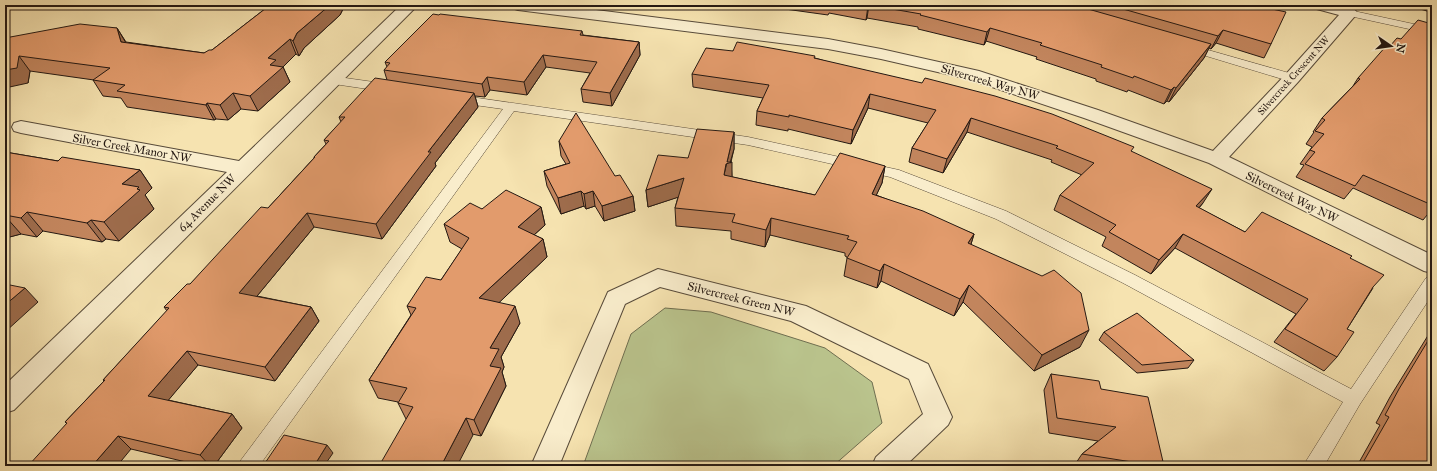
<svg xmlns="http://www.w3.org/2000/svg" width="1437" height="471" font-family="'IM FELL Great Primer',serif">
<rect width="100%" height="100%" fill="#f6e3b0"/>
<filter id="stains"><feTurbulence type="fractalNoise" baseFrequency=".005" numOctaves="4"/><feColorMatrix values="0 0 0 0 .2 0 0 0 0 .09 0 0 0 0 .02 0 0 0 .5 -.17"/></filter>
<radialGradient id="worn" r=".72"><stop offset=".6" stop-color="#630" stop-opacity="0"/><stop offset="1" stop-color="#630" stop-opacity=".3"/></radialGradient>
<polygon fill="#bac48d" stroke="#6f6e50" points="665,308 711,312 825,348 872,382 882,423 833,466 583,466 631,334"/>
<g fill="none" stroke-linecap="round" stroke-linejoin="round">
<g stroke="#584b3a" stroke-width="1">
<g id="lane">
<polygon points="1349,10 1432,28 1432,34 1345,15 1344,13 1345,11"/>
<polygon points="1187,44 1296,75 1298,78 1296,81 1292,82 1183,49 1181,47 1183,45"/>
<polygon points="331,76 388,84 392,85 394,88 392,91 388,92 327,83 325,80 327,77"/>
<polygon points="457,95 748,137 899,170 1006,211 1135,275 1351,389 1426,278 1432,276 1432,295 1360,404 1324,466 1303,466 1343,402 1123,283 996,219 890,177 748,145 514,111 259,466 238,466 241,460 503,109 453,102 451,99 453,96"/>
</g>
</g>
<g stroke="#584b3a" stroke-width="2">
<g id="street">
<polygon points="401,5 418,5 14,410 5,413 5,385 227,172 21,133 14,131 12,127 14,123 21,121 239,161"/>
<polygon points="510,5 556,5 828,39 881,49 979,71 1098,110 1213,151 1286,74 1339,15 1313,8 1311,5 1337,5 1355,10 1357,13 1355,16 1298,82 1229,157 1432,255 1432,273 1424,271 1209,163 1084,118 968,79 881,59 828,49 518,10 512,8"/>
<polygon points="658,269 806,306 928,364 952,417 948,425 905,466 872,466 876,457 923,414 909,379 791,321 660,287 625,304 559,466 531,466 608,292"/>
</g>
</g>
<g stroke="#241812" stroke-width="2">
<polygon id="secondary" points="1417,5 1432,5 1432,12 1419,8"/>
</g>
<use href="#lane" fill="#f9edcc" fill-rule="evenodd"/>
<use href="#street" fill="#f9edcc" fill-rule="evenodd"/>
<use href="#secondary" fill="#f9edcc" fill-rule="evenodd"/>
</g>
<g fill="#c2855d" stroke="#241812">
<polygon points="270,5 345,5 340,15 304,48 299,56 296,54 283,67 290,82 258,111 241,109 228,120 216,119 214,120 127,107 121,98 103,96 93,80 94,80 30,71 28,83 5,38 117,28 126,42 204,53 212,50"/>
<polygon points="785,5 1274,5 1272,9 1271,44 1264,58 1216,43 1211,49 1209,48 1204,58 1169,102 1167,101 1164,104 1128,90 1127,92 1096,81 1096,79 1036,59 1037,57 986,41 984,45 918,29 918,27 867,18 866,20 829,13 828,15 785,9"/>
<polygon points="1432,24 1432,209 1423,220 1353,188 1344,199 1296,177 1304,165 1300,164 1312,147 1306,144 1314,132 1313,132 1322,118 1353,86 1358,78 1401,39"/>
<polygon points="582,31 583,35 639,42 640,55 612,106 583,102 581,89 590,73 546,67 527,95 490,90 485,97 475,96 478,107 435,163 436,166 382,239 314,227 257,296 311,307 319,321 275,381 198,365 168,400 232,414 242,428 214,466 203,466 131,449 67,424 65,422 104,381 103,380 167,311 164,307 190,284 268,208 314,158 314,157 326,144 324,140 341,122 339,117 387,80 384,70 387,67 385,62"/>
<polygon points="733,51 815,58 1132,152 1203,203 1199,208 1245,232 1350,258 1373,288 1347,329 1337,357 1324,371 1274,342 1296,314 1175,248 1151,274 1102,246 1106,237 1054,210 1060,195 1082,175 1051,162 1052,160 967,132 943,173 909,162 912,148 928,123 868,108 851,144 788,129 788,131 756,125 757,111 763,98 693,87 692,74"/>
<polygon points="734,132 734,149 731,162 732,177 815,195 885,166 882,183 876,195 974,234 971,244 1080,347 1034,371 963,302 954,316 881,281 877,288 844,276 847,258 847,257 845,256 845,253 770,235 765,247 731,239 731,231 676,226 675,208 678,197 648,207 646,190 688,158"/>
<polygon points="559,141 615,176 633,196 635,211 604,221 595,206 586,209 584,206 561,214 547,186 544,171 566,164 561,156"/>
<polygon points="5,152 58,161 140,170 152,188 145,195 154,209 119,241 106,239 102,242 43,231 37,237 21,234 5,238"/>
<polygon points="541,207 545,225 534,235 543,239 547,257 499,302 520,323 501,357 504,367 502,372 506,386 481,436 406,419 398,403 398,402 378,398 369,380 411,315 407,306 441,280 462,249 450,242 444,224 482,209"/>
<polygon points="1432,329 1432,466 1357,466 1380,425 1376,423 1390,397"/>
<polygon points="1104,332 1194,360 1188,368 1137,373 1099,340"/>
<polygon points="1051,374 1101,389 1164,466 1074,466 1082,454 1098,441 1049,433 1044,390"/>
</g>
<g fill="#9e6c4c" stroke="#241812">
<polygon points="330,5 345,5 340,15 304,48 299,56 293,41 297,33"/>
<polygon points="869,5 867,18 866,20 868,6"/>
<polygon points="117,28 126,43 121,42"/>
<polygon points="990,28 986,41 984,45 987,32"/>
<polygon points="1223,30 1216,43 1211,49 1218,36"/>
<polygon points="290,39 296,54 283,67 290,82 258,111 250,96 268,58"/>
<polygon points="639,42 640,55 612,106 610,93"/>
<polygon points="1211,44 1204,58 1169,102 1176,88"/>
<polygon points="543,55 546,67 527,95 524,82"/>
<polygon points="19,56 30,71 28,83 5,88 5,70"/>
<polygon points="487,77 490,90 485,97 482,84"/>
<polygon points="1174,87 1167,101 1164,104 1171,90"/>
<polygon points="233,93 241,109 228,120 220,105"/>
<polygon points="474,93 478,107 435,163 436,166 382,239 376,224 428,152"/>
<polygon points="870,94 868,108 851,144 853,130"/>
<polygon points="207,103 216,119 214,120 206,105"/>
<polygon points="971,118 967,132 943,173 947,159"/>
<polygon points="734,132 734,149 730,163 732,162 732,179 724,175"/>
<polygon points="885,166 882,183 869,211 872,194"/>
<polygon points="140,170 152,188 145,195 154,209 119,241 104,222 122,184"/>
<polygon points="684,178 685,195 648,207 646,190"/>
<polygon points="1212,189 1203,203 1188,220 1196,206"/>
<polygon points="581,191 584,206 561,214 558,198"/>
<polygon points="593,191 595,206 586,209 584,194"/>
<polygon points="633,196 635,211 604,221 602,206"/>
<polygon points="541,207 545,225 523,245 518,227"/>
<polygon points="27,212 43,231 37,237 21,218"/>
<polygon points="307,213 314,227 248,307 239,293"/>
<polygon points="5,216 21,234 6,238 5,238"/>
<polygon points="771,218 770,235 765,247 766,230"/>
<polygon points="91,220 106,239 102,242 87,223"/>
<polygon points="974,234 969,251 968,243"/>
<polygon points="1183,234 1175,248 1151,274 1159,260"/>
<polygon points="543,239 547,257 485,316 479,298"/>
<polygon points="884,264 881,281 877,288 880,271"/>
<polygon points="969,285 963,302 954,316 960,299"/>
<polygon points="25,288 38,302 5,332 5,305"/>
<polygon points="515,306 520,323 501,357 504,367 502,372 506,386 481,436 474,420 490,366 490,348"/>
<polygon points="311,307 319,321 275,381 265,367"/>
<polygon points="1089,330 1080,347 1034,371 1042,355"/>
<polygon points="187,351 198,365 161,409 148,396"/>
<polygon points="232,414 242,428 214,466 210,466 200,455"/>
<polygon points="466,418 473,435 457,466 441,466"/>
<polygon points="118,436 131,449 117,466 92,466"/>
<polygon points="327,445 333,453 324,466 314,466"/>
</g>
<g fill="#e29b6c" stroke="#241812">
<polygon points="270,5 330,5 297,33 293,41 290,39 268,58 276,60 270,65 283,67 250,96 233,93 220,105 207,103 206,105 117,91 125,85 93,80 110,68 19,56 17,68 5,70 5,38 80,24 117,28 121,42 204,53 209,50 212,50"/>
<polygon points="860,5 869,5 868,6"/>
<polygon points="869,5 1074,5 1211,44 1176,88 1174,87 1171,90 1134,76 1133,78 1101,67 1102,65 1040,45 1042,43 990,28 987,32 920,15 921,14"/>
<polygon points="1109,5 1274,5 1272,9 1286,12 1271,44 1223,30 1218,36"/>
<polygon points="433,14 439,15 440,14 582,31 580,35 639,42 610,93 581,89 597,62 543,55 524,82 487,77 482,84 384,70 390,63 385,62"/>
<polygon points="1418,20 1432,24 1432,205 1363,175 1355,186 1305,164 1315,152 1310,150 1324,134 1315,131 1325,120 1322,118 1360,79 1358,78 1387,45 1390,46 1397,38 1401,39"/>
<polygon points="737,42 815,56 814,58 922,83 925,78 995,96 1052,114 1134,147 1131,151 1212,189 1196,206 1245,232 1262,212 1352,256 1350,258 1384,275 1373,287 1347,329 1354,332 1337,357 1285,329 1308,299 1183,234 1159,260 1109,232 1116,225 1060,195 1094,163 1056,148 1058,146 971,118 947,159 912,148 936,110 870,94 853,130 789,115 789,117 757,111 769,85 692,74 706,48 733,51"/>
<polygon points="375,78 474,93 428,152 431,152 376,224 307,213 239,293 311,307 265,367 187,351 148,396 232,414 200,455 118,436 92,466 28,466 67,423 65,422 105,380 103,380 169,308 164,307 187,284 190,284 261,207 268,208 315,157 314,157 329,141 324,140 345,117 339,117"/>
<polygon points="576,113 615,176 620,175 633,196 602,206 593,191 584,194 581,191 558,198 544,171 570,163 559,141"/>
<polygon points="697,129 734,132 727,162 732,162 726,164 724,175 815,195 840,153 885,166 872,194 923,211 974,234 968,243 1042,276 1054,270 1081,293 1089,330 1042,355 969,285 960,299 884,264 880,271 847,258 857,242 847,239 849,236 771,218 766,230 732,222 735,214 675,208 684,178 646,190 658,155 688,158"/>
<polygon points="5,152 58,161 62,157 140,170 122,184 139,187 137,189 140,190 104,222 91,220 87,223 27,212 21,218 5,215"/>
<polygon points="506,190 541,207 518,227 543,239 479,298 515,306 490,348 499,349 490,366 501,368 474,420 466,418 441,466 379,466 413,407 398,403 407,388 369,380 416,308 407,306 426,277 441,280 469,238 444,224 470,203 482,209"/>
<polygon points="5,284 25,288 5,305"/>
<polygon points="1137,313 1194,360 1142,365 1104,332"/>
<polygon points="1432,334 1432,466 1361,466 1389,417 1385,415 1399,389"/>
<polygon points="1051,374 1099,381 1101,389 1148,397 1164,466 1157,466 1082,454 1116,427 1057,418"/>
<polygon points="284,435 327,445 314,466 263,466"/>
</g>
<g text-anchor="middle" stroke-width="3" stroke-linejoin="round" paint-order="stroke">
<g font-size="10" fill="#241812" stroke="#f9edcc">
<text transform="translate(1293 75) rotate(-48)" y="4">Silvercreek Crescent NW</text>
</g>
<g font-size="12" fill="#241812" stroke="#f9edcc">
<text transform="translate(990 82) rotate(16)" y="4">Silvercreek Way NW</text>
<text transform="translate(132 148) rotate(10)" y="4">Silver Creek Manor NW</text>
<text transform="translate(1292 197) rotate(26)" y="4">Silvercreek Way NW</text>
<text transform="translate(207 203) rotate(-45)" y="4">64 Avenue NW</text>
<text transform="translate(741 299) rotate(14)" y="4">Silvercreek Green NW</text>
</g>
</g>
<rect width="1437" height="471" fill="none" stroke="#f6e3b0" stroke-width="20"/>
<rect x="6" y="6" width="1425" height="459" fill="none" stroke="#241812" stroke-width="2"/>
<rect x="10" y="10" width="1417" height="451" fill="none" stroke="#241812"/>
<g transform="translate(1391 46) rotate(103)" stroke="#f9edcc" stroke-width="3" paint-order="stroke">
<path d="M0-3L7 15L0 10L-7 15Z" fill="#241812"/>
<text y="-6" font-size="11" font-weight="bold" text-anchor="middle" fill="#241812">N</text>
</g>
<rect width="100%" height="100%" filter="url(#stains)"/>
<rect width="100%" height="100%" fill="url(#worn)"/>
</svg>
